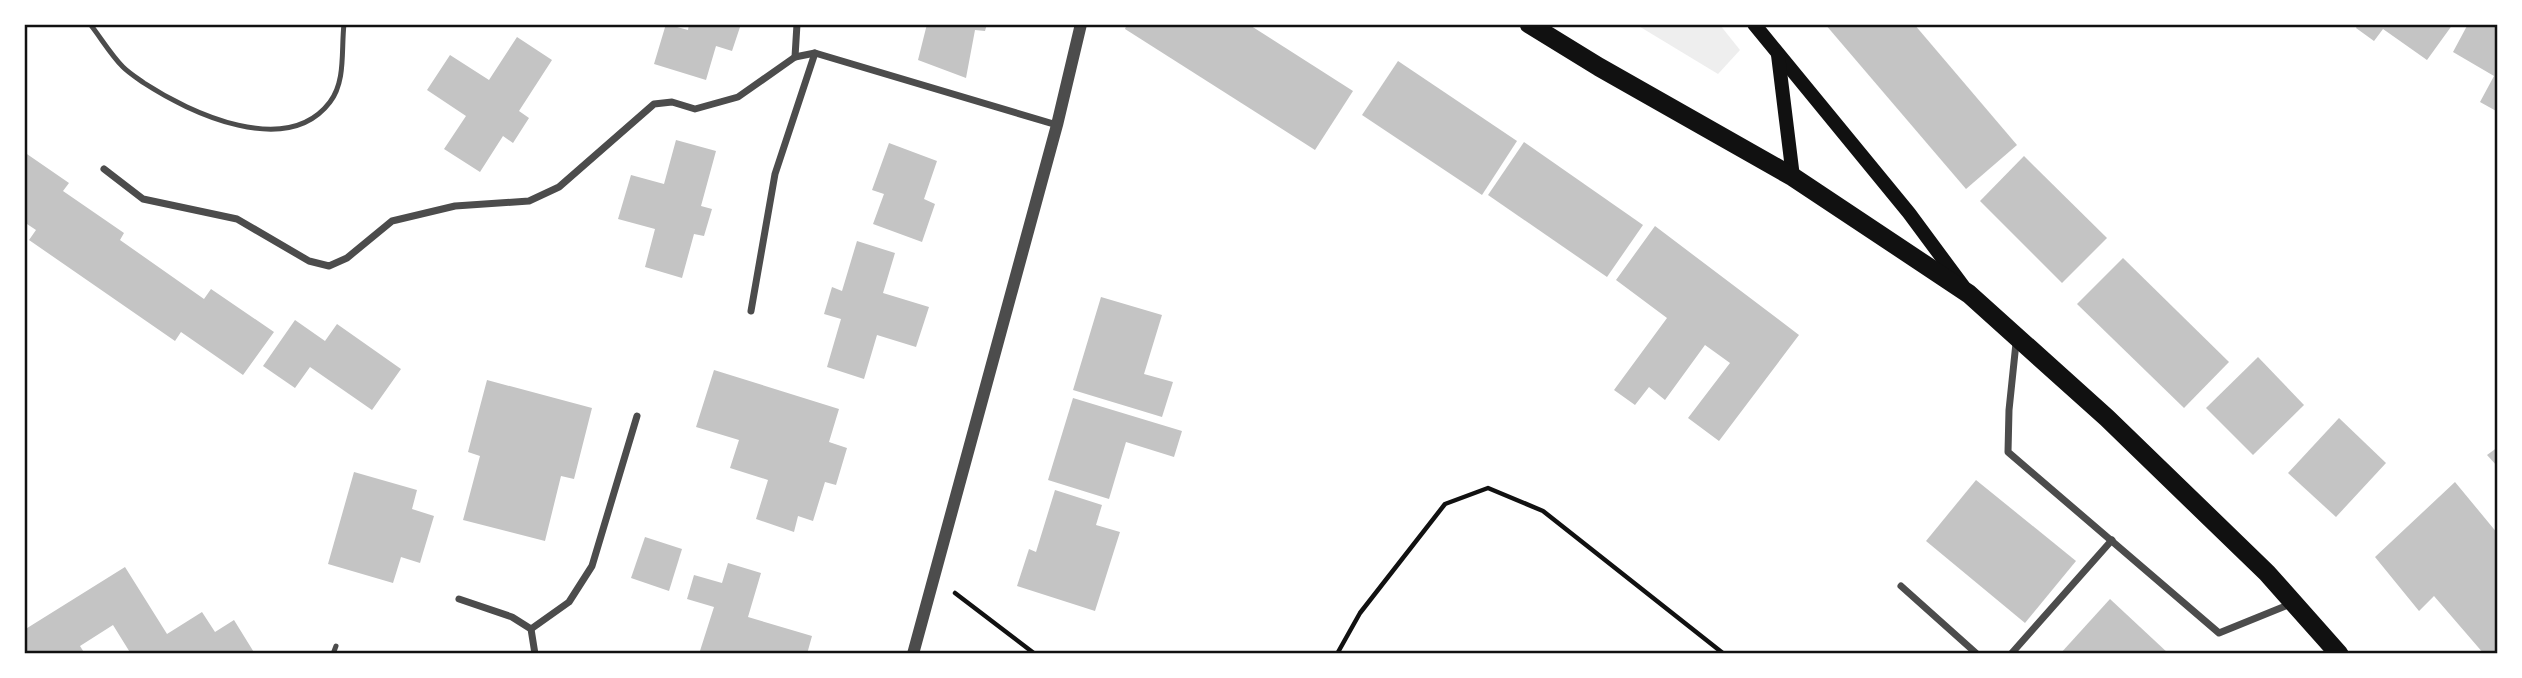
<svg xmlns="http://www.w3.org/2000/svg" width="2522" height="678" font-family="Lato,sans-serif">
<rect width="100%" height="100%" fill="#fff"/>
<polygon fill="#eee" points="1637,25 1720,25 1740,50 1718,74"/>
<g fill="#c4c4c4">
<polygon points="666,24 688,30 689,24 741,24 732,51 716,46 706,80 654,64"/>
<polygon points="927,24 987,24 985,31 975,30 966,78 918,60"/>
<polygon points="1127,24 1248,24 1353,91 1315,150 1125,29"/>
<polygon points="1825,24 1914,24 2017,145 1966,189"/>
<polygon points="2358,24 2453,24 2427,60 2383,29 2374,41 2356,28"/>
<polygon points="2468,24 2498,24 2498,112 2480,102 2494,76 2453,52"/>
<polygon points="517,37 552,60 519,111 529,118 513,143 503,136 480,172 444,149 466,116 427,90 450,55 489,80"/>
<polygon points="1398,61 1517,141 1482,195 1362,115"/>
<polygon points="676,140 716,151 701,206 712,209 704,236 694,234 682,278 645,267 655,229 618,219 631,175 664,184"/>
<polygon points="1524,142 1643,225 1607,277 1488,195"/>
<polygon points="889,143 937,161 924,199 935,204 922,242 873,224 884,194 872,190"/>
<polygon points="24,152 69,183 63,191 124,233 120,240 204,299 211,289 274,332 243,375 181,332 175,341 29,240 36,230 24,222"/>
<polygon points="2024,156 2107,238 2062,283 1980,201"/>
<polygon points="1655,226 1799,335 1719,441 1688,418 1730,363 1705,345 1665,400 1649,387 1635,405 1614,390 1667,318 1616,280"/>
<polygon points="857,241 895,253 883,293 929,307 916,347 877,335 864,379 827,367 841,319 824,314 832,287 842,291"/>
<polygon points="2123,258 2229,362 2184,408 2077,304"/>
<polygon points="1101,297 1162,315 1144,374 1173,382 1162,417 1073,390"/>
<polygon points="295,320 325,341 337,324 401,369 372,410 310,367 295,388 263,366"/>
<polygon points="2258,357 2304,405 2253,455 2206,408"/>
<polygon points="714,370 839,409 829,442 847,448 836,485 825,482 813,521 798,516 794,532 756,519 768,480 730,468 739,440 696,427"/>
<polygon points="487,380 592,408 574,479 561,476 545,541 463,520 480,456 468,452"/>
<polygon points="1073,398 1182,431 1174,457 1126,442 1109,499 1048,480"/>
<polygon points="2339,418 2386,463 2336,517 2288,473"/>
<polygon points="2498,447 2498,467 2487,455"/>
<polygon points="354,472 417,490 412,509 434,516 420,563 401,557 393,583 328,564"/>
<polygon points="1976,480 2076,561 2025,623 1926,541"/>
<polygon points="2455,482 2498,534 2498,654 2484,654 2434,596 2419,611 2375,557"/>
<polygon points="1055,490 1102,505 1096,525 1120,532 1095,611 1017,586 1029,549 1036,552"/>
<polygon points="645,537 682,549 669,591 631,578"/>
<polygon points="728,563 761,573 748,617 812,636 807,654 699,654 714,607 687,599 694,575 722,583"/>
<polygon points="125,567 167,634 202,612 215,632 234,620 255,654 131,654 113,625 80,646 85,654 24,654 24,630"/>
<polygon points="2110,599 2169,654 2060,654"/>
</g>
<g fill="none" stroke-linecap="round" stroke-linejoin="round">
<g stroke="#111" stroke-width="4.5">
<polyline points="955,593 1035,654"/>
<polyline points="1337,654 1360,613 1445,504 1488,488 1543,511 1724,654"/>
</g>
<g stroke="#4c4c4c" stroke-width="5">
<path d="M90,24C101,38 111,55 123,67C129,73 137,78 144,83C190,113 287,159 330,102C346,81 341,50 344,24"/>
<polyline points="333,654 336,646"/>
</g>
<g stroke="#4c4c4c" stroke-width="7">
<polyline points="795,57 797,24"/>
<polyline points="104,169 143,199 237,219 309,261 329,266 347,258 392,221 455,206 529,201 559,187 654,104 672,102 695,109 738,97 795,57 815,53 1057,125"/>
<polyline points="751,311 775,174 815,53"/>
<polyline points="2016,343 2009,410 2008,452 2219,633 2293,603"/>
<polyline points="1901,586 1977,654"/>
<polyline points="459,599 512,617 531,629 535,654"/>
<polyline points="531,629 569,602 592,566 637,416"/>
<polyline points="2011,654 2112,540"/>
</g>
<polyline stroke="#4c4c4c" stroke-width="12" points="913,654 1057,125 1081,24"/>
<g stroke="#111" stroke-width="14">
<polyline points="1754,24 1909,213 1963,286"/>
<polyline points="1778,55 1793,177"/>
</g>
<polyline stroke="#111" stroke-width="19" points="1529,24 1599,67 1793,177 1969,294 2107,418 2267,573 2339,654"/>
</g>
<rect width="2522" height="678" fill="none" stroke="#ffffff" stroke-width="52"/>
<rect x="26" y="26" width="2470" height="626" fill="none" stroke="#111" stroke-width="2.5"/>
</svg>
